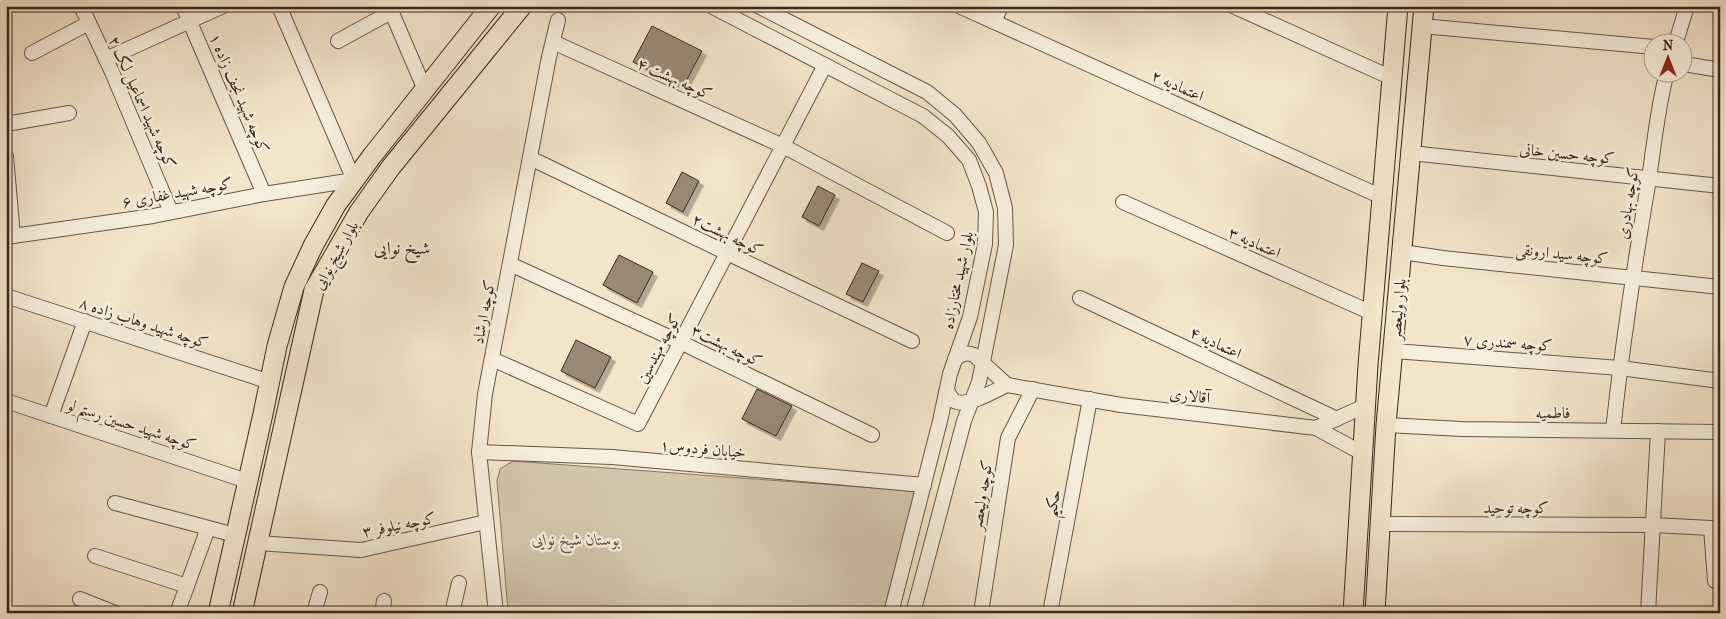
<svg xmlns="http://www.w3.org/2000/svg" width="1726" height="619" font-family="'IM FELL French Canon',Amiri,serif">
<defs>
<filter id="shadow"><feDropShadow dx="4.5" dy="4.5" stdDeviation="0" flood-color="#0004"/></filter>
</defs>
<rect width="100%" height="100%" fill="#f3e5cb"/>
<filter id="stains"><feTurbulence type="fractalNoise" baseFrequency=".004" numOctaves="4"/><feColorMatrix values="0 0 0 0 .2 0 0 0 0 .09 0 0 0 0 .02 0 0 0 .5 -.17"/></filter>
<radialGradient id="worn" r=".72"><stop offset=".6" stop-color="#630" stop-opacity="0"/><stop offset="1" stop-color="#630" stop-opacity=".3"/></radialGradient>
<polygon fill="#d3c5ad" stroke="#867664" points="513,461 916,491 883,613 538,613 508,611 497,481 500,469"/>
<g fill="#9a8977" stroke="#39261b" filter="url(#shadow)">
<polygon points="652,26 702,51 683,87 633,62"/>
<polygon points="682,172 699,181 683,212 666,203"/>
<polygon points="818,186 835,195 819,226 802,217"/>
<polygon points="619,255 653,272 637,303 603,285"/>
<polygon points="862,263 879,271 863,302 846,294"/>
<polygon points="576,340 611,357 595,388 561,371"/>
<polygon points="757,389 792,406 776,436 742,419"/>
</g>
<g fill="none" stroke-linecap="round" stroke-linejoin="round">
<g stroke="#685647" stroke-width="16">
<g id="minor">
<polyline points="81,6 112,72 171,212"/>
<polyline points="183,6 264,194"/>
<polyline points="389,6 425,90"/>
<polyline points="711,6 923,116 948,136 969,160 979,186 986,212 985,244 970,317 950,374 940,421 891,613"/>
<polyline points="758,6 927,92 955,115 979,143 996,173 1005,208 1006,245 979,382 964,421 913,613"/>
<polyline points="959,6 1382,197"/>
<polyline points="1233,6 1392,78"/>
<polyline points="994,22 1001,6"/>
<polyline points="1422,26 1654,47"/>
<polyline points="338,41 391,12"/>
<polyline points="553,42 783,146 947,233"/>
<polyline points="1676,42 1687,6"/>
<polyline points="32,53 89,23"/>
<polyline points="106,59 223,6"/>
<polyline points="1684,64 1720,70"/>
<polyline points="6,124 69,113"/>
<polyline points="1411,153 1720,186"/>
<polyline points="6,156 13,236"/>
<polyline points="530,158 727,253 912,341"/>
<polyline points="1123,202 1372,313"/>
<polyline points="6,237 153,216 264,194 354,180 279,6"/>
<polyline points="1402,252 1443,258 1720,287"/>
<polyline points="510,264 680,342 872,435"/>
<polyline points="6,296 270,382"/>
<polyline points="1080,298 1337,419"/>
<polyline points="1394,351 1620,368 1720,381"/>
<polyline points="492,359 638,424 825,65"/>
<path d="M955,359C962,354 966,352 974,355L1007,385"/>
<polyline points="1007,385 1121,405 1316,428 1365,406"/>
<path d="M947,390C949,394 952,401 957,402C969,406 996,390 1007,385"/>
<polyline points="6,401 247,481"/>
<polyline points="51,416 85,321"/>
<polyline points="1386,425 1462,429 1720,432"/>
<polyline points="1316,428 1362,453"/>
<path d="M1613,430C1622,348 1634,267 1648,185C1654,147 1657,110 1667,72"/>
<polyline points="479,452 612,457 924,485"/>
<polyline points="115,503 235,535"/>
<polyline points="1380,524 1653,525 1711,528 1715,581"/>
<polyline points="258,543 361,550 486,522"/>
<polyline points="95,556 187,586 208,528"/>
<polyline points="80,599 115,613"/>
<polyline points="177,613 187,586"/>
<polyline points="314,613 320,592"/>
<polyline points="382,613 384,601"/>
<polyline points="452,613 459,583"/>
<polyline points="496,613 479,452 485,394 549,57 558,20"/>
<polyline points="981,613 1008,438 1033,389"/>
<polyline points="1050,613 1090,399"/>
<polyline points="1648,613 1658,431"/>
</g>
</g>
<g stroke="#39261b" stroke-width="21">
<g id="major">
<polyline points="218,613 263,414 277,346 294,287 313,246 336,205 372,156 491,6"/>
<polyline points="242,613 314,290 359,212 391,167 522,6"/>
<polyline points="1353,613 1368,365 1398,6"/>
<polyline points="1375,613 1386,425 1424,6"/>
</g>
</g>
<use href="#minor" stroke="#f7eedd" stroke-width="14"/>
<use href="#major" stroke="#f3e5cb" stroke-width="19"/>
</g>
<g text-anchor="middle" stroke-width="5" stroke-linejoin="round" paint-order="stroke">
<g font-size="16" fill="#39261b" stroke="#f7eedd">
<text transform="translate(675 78) rotate(24)" y="6">کوچه بهشت ۴</text>
<text transform="translate(1178 85) rotate(24)" y="6">اعتمادیه ۲</text>
<text transform="translate(240 93) rotate(67)" y="6">کوچه شهید نجف زاده ۱</text>
<text transform="translate(143 102) rotate(66)" y="6">کوچه شهید اسماعیل لک ۲</text>
<text transform="translate(1567 153) rotate(6)" y="6">کوچه حسین خانی</text>
<text transform="translate(177 192) rotate(-10)" y="6">کوچه شهید غفاری ۶</text>
<text transform="translate(1627 203) rotate(-81)" y="6">کوچه بهادری</text>
<text transform="translate(728 234) rotate(26)" y="6">کوچه بهشت۲</text>
<text transform="translate(1255 242) rotate(24)" y="6">اعتمادیه ۳</text>
<text transform="translate(1562 253) rotate(6)" y="6">کوچه سید ارونقی</text>
<text transform="translate(335 255) rotate(-61)" y="6">بلوار شیخ نوایی</text>
<text transform="translate(957 280) rotate(-78)" y="6">بلوار شهید مختارزاده</text>
<text transform="translate(1397 309) rotate(-85)" y="6">بلوار ولیعصر</text>
<text transform="translate(483 312) rotate(-79)" y="6">کوچه ارشاد</text>
<text transform="translate(144 322) rotate(18)" y="6">کوچه شهید وهاب زاده ۸</text>
<text transform="translate(1216 342) rotate(25)" y="6">اعتمادیه ۴</text>
<text transform="translate(1508 342) rotate(4)" y="6">کوچه سمندری ۷</text>
<text transform="translate(727 345) rotate(26)" y="6">کوچه بهشت۳</text>
<text transform="translate(658 348) rotate(-62)" y="6">کوچه مهندسین</text>
<text transform="translate(1190 395) rotate(7)" y="6">آقالاری</text>
<text x="1553" y="418">فاطمیه</text>
<text transform="translate(132 424) rotate(18)" y="6">کوچه شهید حسین رستم لو</text>
<text transform="translate(703 448) rotate(5)" y="6">خیابان فردوس۱</text>
<text transform="translate(981 495) rotate(-81)" y="6">کوچه ولیعصر</text>
<text transform="translate(1052 503) rotate(-79)" y="6">حکیم</text>
<text x="1516" y="513">کوچه توحید</text>
<text transform="translate(399 524) rotate(-11)" y="6">کوچه نیلوفر ۳</text>
</g>
<g font-size="16" font-style="italic" fill="#604e40" stroke="#f7eedd">
<text x="576" y="545">بوستان شیخ نوایی</text>
</g>
<g font-size="18" fill="#39261b" stroke="#f7eedd">
<text x="402" y="254">شیخ نوایی</text>
</g>
</g>
<rect width="1726" height="619" fill="none" stroke="#f3e5cb" stroke-width="25"/>
<rect x="8" y="8" width="1711" height="604" fill="none" stroke="#39261b" stroke-width="2.5"/>
<rect x="12" y="12" width="1701" height="594" fill="none" stroke="#39261b"/>
<g transform="translate(1668 58)"><circle r="24" fill="#f7eedd" stroke="#ab9e8f"/>
<path d="M0-4L9 19L0 12L-9 19Z" fill="#8f2418"/>
<text y="-8" font-size="14" font-weight="bold" text-anchor="middle" fill="#39261b">N</text>
</g>
<rect width="100%" height="100%" filter="url(#stains)"/>
<rect width="100%" height="100%" fill="url(#worn)"/>
</svg>
